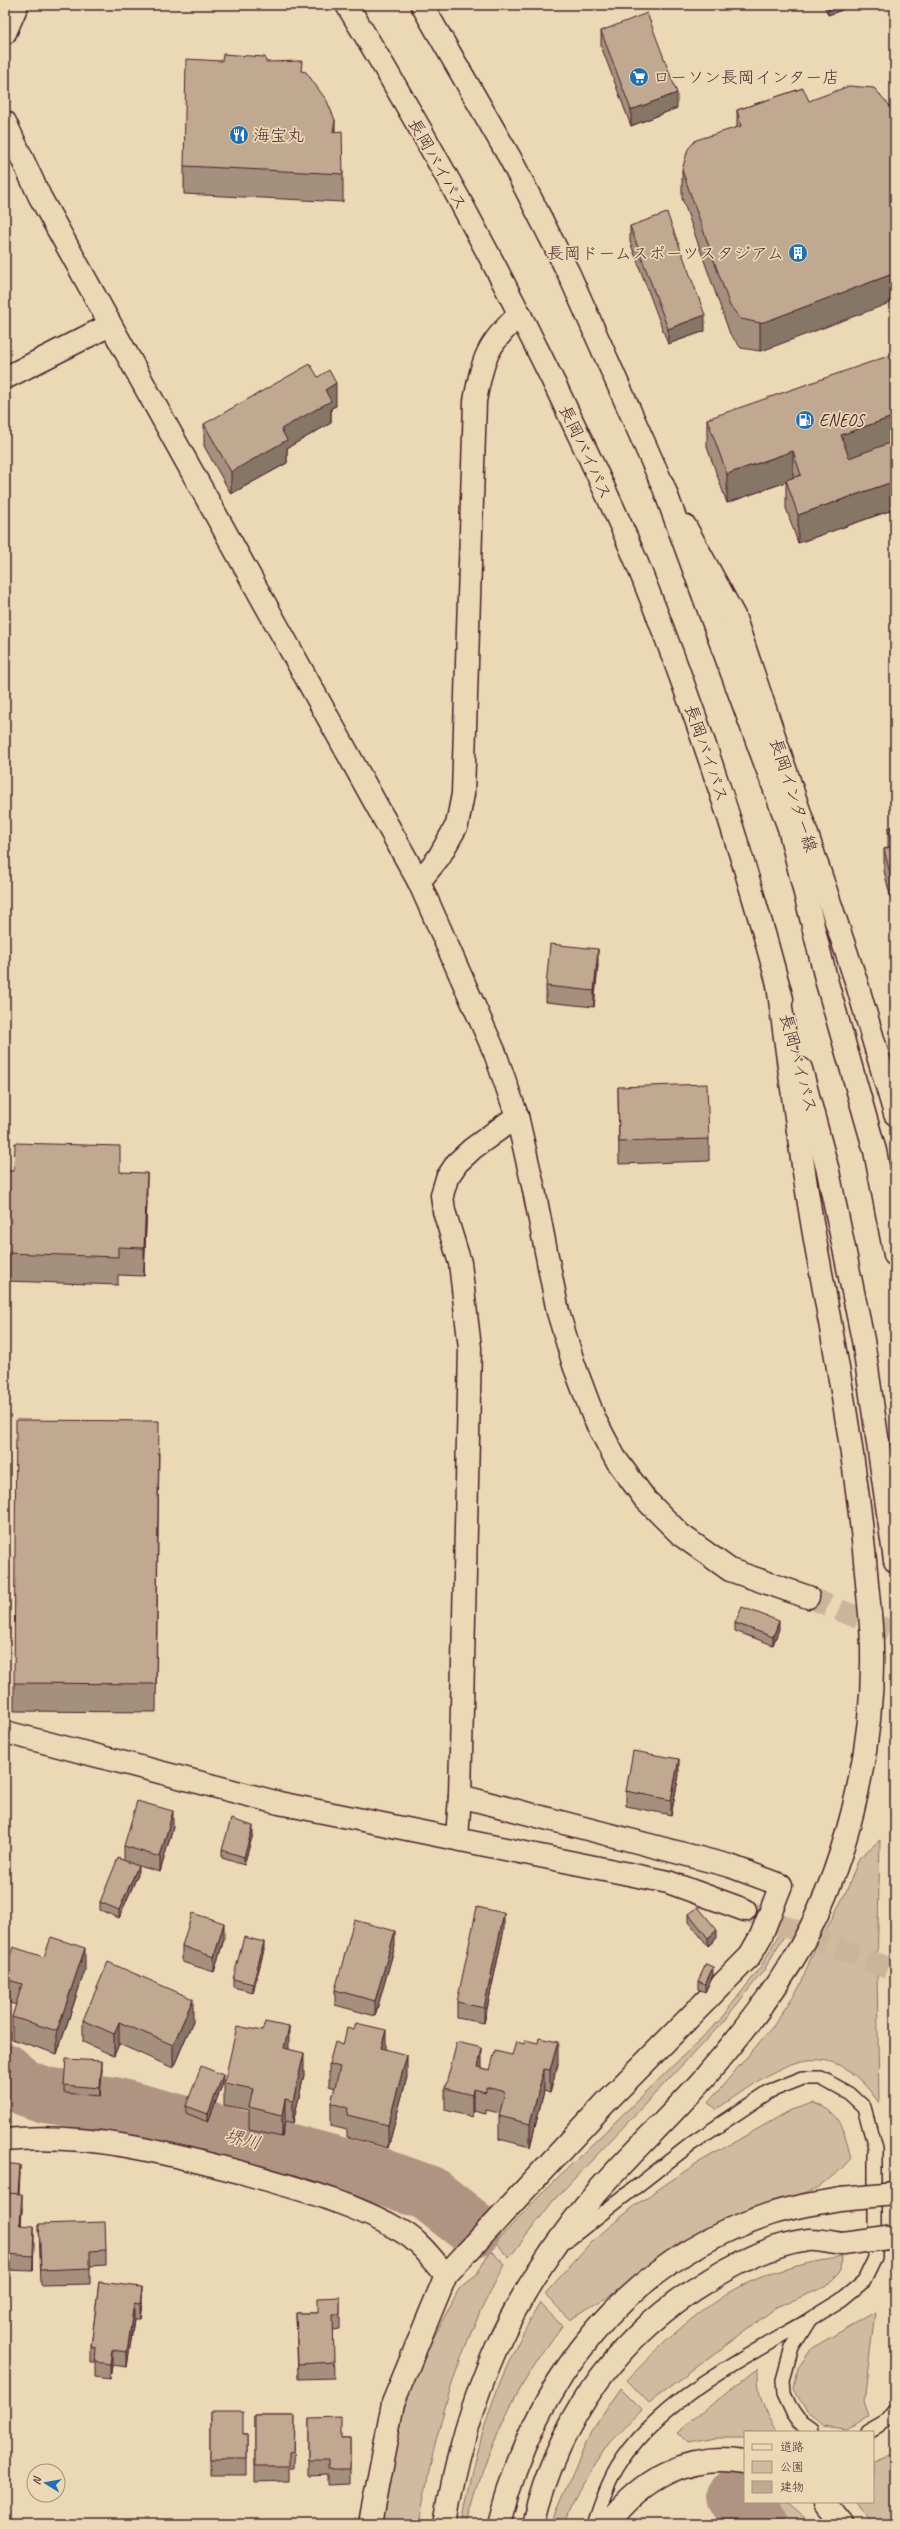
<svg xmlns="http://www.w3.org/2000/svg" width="900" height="2529" font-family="Caveat,'Klee One',sans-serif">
<rect width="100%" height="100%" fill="#ebd9b6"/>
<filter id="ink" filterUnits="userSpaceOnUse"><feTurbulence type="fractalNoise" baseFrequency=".025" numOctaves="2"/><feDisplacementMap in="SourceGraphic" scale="8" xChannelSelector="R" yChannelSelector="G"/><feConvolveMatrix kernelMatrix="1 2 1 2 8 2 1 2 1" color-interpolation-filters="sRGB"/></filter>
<g filter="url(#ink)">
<g fill="#d0bba0" stroke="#8d6d66">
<path d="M880,1840L877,1970L879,2103C825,2025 777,2068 717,2109L708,2103L774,2025L800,1986L810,1960L847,1890L859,1858Z"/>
<polygon points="787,1920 792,1922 764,1970 723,2022 553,2201 509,2258 495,2243 543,2192 719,2021 760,1968"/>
<path d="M813,2103C844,2113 843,2130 851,2158C827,2187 810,2193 775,2201L569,2319L545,2294L591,2242L637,2204L694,2165L791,2110Z"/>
<path d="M490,2250L505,2265C457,2346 435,2432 419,2524H382L403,2412L415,2373L459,2289L477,2275Z"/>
<path d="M842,2257L841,2271L825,2287L777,2307L649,2403L627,2380C666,2340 707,2299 759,2278C786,2267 814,2262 842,2257Z"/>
<path d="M540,2303L562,2326C515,2388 486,2449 467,2524H462C478,2438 495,2378 540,2303Z"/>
<polygon points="875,2312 864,2401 869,2416 847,2430 824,2427 807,2413 794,2389 798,2368 812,2348"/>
<path d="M758,2368C758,2399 762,2406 778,2432H745V2438H715L688,2443L677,2432Z"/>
<polygon points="621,2388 642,2409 609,2443 584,2483 563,2524 553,2524 556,2512 591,2432"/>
<polygon points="893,2454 892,2524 872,2524 857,2502 873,2502 873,2464"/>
<polygon points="748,2502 786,2502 812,2524 766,2524"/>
</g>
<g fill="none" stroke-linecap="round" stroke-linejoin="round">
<g stroke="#b09482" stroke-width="56">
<polyline points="5,2071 25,2088 45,2095 114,2105 381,2176 428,2193 474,2229"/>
<polyline points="735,2497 759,2524"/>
</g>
<polyline stroke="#cbb49a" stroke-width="22" stroke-dasharray="22 11" stroke-linecap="butt" points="745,1910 895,1971"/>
<polyline stroke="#cbb49a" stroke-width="22" stroke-dasharray="22 11" stroke-linecap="butt" points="808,1597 895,1633"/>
<g stroke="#4a1f2b" stroke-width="16">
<g id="lane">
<polyline points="568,2240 691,2144 770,2091 803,2078 821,2078 850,2094 864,2107 875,2148 875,2258 864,2281 841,2300 810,2319 792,2348 783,2380 784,2394 792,2411 802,2425 812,2432"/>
<polyline points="867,2432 888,2420 895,2411"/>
<path d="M594,2524C600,2505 607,2485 617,2468C657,2401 744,2358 809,2320"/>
</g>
</g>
<g stroke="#4a1f2b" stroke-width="25">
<g id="street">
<polyline points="5,378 110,325"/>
<path d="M419,882L439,857L457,825L463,794L475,401C483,358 487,344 520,314"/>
<polyline points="5,1732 279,1803 668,1882 745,1910"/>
<polyline points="457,1838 460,1796 470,1348 460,1263 444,1211 442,1195 447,1178 457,1163 472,1149 517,1116"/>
<path d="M5,2140C88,2132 167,2153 247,2174C300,2189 356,2204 403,2232C420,2242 433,2260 446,2275L393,2403L370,2524"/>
<polyline points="446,2275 608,2100 749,1957 761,1936 781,1885 730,1866 460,1796"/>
</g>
</g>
<g stroke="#4a1f2b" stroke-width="25">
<g id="secondary">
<polyline points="5,33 17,5"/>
<polyline points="5,122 40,197 419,882 495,1053 517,1116 534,1190 558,1312 574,1365 594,1418 615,1458 645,1499 681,1535 730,1570 808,1597"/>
</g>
</g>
<g stroke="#4a1f2b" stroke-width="25">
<polyline id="primary" points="685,526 734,616 856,981 895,1114"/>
</g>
<g stroke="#4a1f2b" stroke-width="25">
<g id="highway">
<path d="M347,5C423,129 493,258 557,389C584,447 613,504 637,563C694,705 743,851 782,999"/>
<polyline points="422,5 510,158 569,274 664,488 789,828 827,983 875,1151 895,1255"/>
<polyline points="801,1069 828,1171 863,1340 895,1561"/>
<polyline points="824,2502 842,2524"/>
<path d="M445,2524C466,2395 511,2293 596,2193C631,2153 670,2117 705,2077C736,2041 766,2003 791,1963C845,1876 874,1752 872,1650C872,1627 869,1605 867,1583C858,1471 837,1361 817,1251C801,1163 790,1074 778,985"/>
<path d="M499,2524C535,2381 624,2263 767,2215C791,2207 816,2203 841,2199"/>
<path d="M533,2524C559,2418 617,2335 711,2279C740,2261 775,2244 809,2240C819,2239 832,2243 842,2244"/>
<path d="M607,2524C640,2480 688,2452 745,2462"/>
</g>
</g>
<use href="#lane" stroke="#ebd9b6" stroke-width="13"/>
<use href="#street" stroke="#ebd9b6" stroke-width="22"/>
<use href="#secondary" stroke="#ebd9b6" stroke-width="22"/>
<use href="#primary" stroke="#ebd9b6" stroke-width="22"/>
<use href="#highway" stroke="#ebd9b6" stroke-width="22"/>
<g stroke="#4a1f2b" stroke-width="25" stroke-linecap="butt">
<g id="highway-bridge">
<polyline points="841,2199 895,2194"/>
<polyline points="842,2244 895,2237"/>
</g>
</g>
<use href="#highway-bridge" stroke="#ebd9b6" stroke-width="22"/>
</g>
<g fill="#a5907d" stroke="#4a1f2b">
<polygon points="824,5 856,5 828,15"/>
<polygon points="859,5 873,5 873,6 861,10"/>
<polygon points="601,31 677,108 631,126 601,46"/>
<polygon points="222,61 266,62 302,71 335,132 343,174 343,202 184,194 184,166"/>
<polygon points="803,88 767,349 760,351 741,348 730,334 682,198 682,170 737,127 737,110"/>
<polygon points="630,226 705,331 668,344 630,242"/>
<polygon points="895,367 895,509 798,543 786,508 786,482 727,503 707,447 707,419"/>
<polygon points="318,377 336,406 331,408 331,423 287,448 287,463 231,494 204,446 204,424"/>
<polygon points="895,826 894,911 884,871 884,849 888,847 888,828"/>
<polygon points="598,965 594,1007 546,1002 546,986"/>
<polygon points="618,1087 709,1139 709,1161 619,1164"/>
<polygon points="5,1171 120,1172 147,1201 144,1276 118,1275 118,1285 7,1281 7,1272 5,1272"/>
<polygon points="159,1449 156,1712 14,1711 14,1683"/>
<polygon points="735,1623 779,1629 773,1645 735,1631"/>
<polygon points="679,1775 671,1815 626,1806 626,1791"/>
<polygon points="173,1827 160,1872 135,1865 138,1874 119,1918 100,1910 100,1902 124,1860 124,1846"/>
<polygon points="253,1834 244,1865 222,1858 222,1850"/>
<polygon points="689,1914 717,1938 708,1946 689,1922"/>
<polygon points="504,1929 484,2023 457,2018 457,2002"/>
<polygon points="224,1939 214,1972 182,1962 182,1946"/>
<polygon points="395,1946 375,2016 335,2005 335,1990"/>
<polygon points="264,1950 253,1992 233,1987 233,1979"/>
<polygon points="85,1970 57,2054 12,2039 12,2017 16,2005 5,2001 5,1971"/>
<polygon points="713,1975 705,1992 698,1989 698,1981"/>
<polygon points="83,2020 193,2021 173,2068 119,2044 114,2056 83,2042"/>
<polygon points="343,2045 386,2049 407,2077 388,2148 347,2137 347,2130 331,2126 331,2103 335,2088 329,2086 329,2064"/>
<polygon points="289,2049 304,2075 293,2123 285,2121 282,2137 249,2130 249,2110 224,2105 224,2083"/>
<polygon points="512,2055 558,2064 550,2093 544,2091 530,2147 499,2139 499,2116 500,2113 486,2110 486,2114 473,2111 472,2117 445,2110 445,2088 482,2068 490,2070"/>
<polygon points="102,2069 100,2096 64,2093 64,2085"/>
<polygon points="223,2083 208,2122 186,2113 186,2106"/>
<polygon points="5,2163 20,2173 19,2194 22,2209 21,2225 34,2241 33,2271 5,2270"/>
<polygon points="39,2224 106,2250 106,2265 90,2266 90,2284 41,2285"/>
<polygon points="99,2282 142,2302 140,2319 134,2319 127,2367 112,2365 110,2379 95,2377 95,2363 91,2363 91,2347"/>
<polygon points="340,2297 340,2329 333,2330 334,2378 298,2379 296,2313 318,2313"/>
<polygon points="210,2412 243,2434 247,2434 247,2475 210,2475"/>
<polygon points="255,2416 295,2416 294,2468 289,2468 289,2481 255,2482"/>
<polygon points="309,2418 341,2439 350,2439 350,2484 328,2485 328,2475 309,2476"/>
</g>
<g fill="#867666" stroke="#4a1f2b">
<polygon points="828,5 856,5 828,15"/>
<polygon points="861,5 873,5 873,6 861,10"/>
<polygon points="677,93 677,108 631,126 631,110"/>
<polygon points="335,120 335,149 333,132"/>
<polygon points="895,273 895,301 767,349 760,351 760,323"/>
<polygon points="705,315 705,331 668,344 668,329"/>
<polygon points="336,383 336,406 331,408 331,423 287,448 287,463 231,494 231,472 325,390"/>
<polygon points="895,416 895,444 841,463 841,435"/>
<polygon points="793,451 793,479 786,480 786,482 727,503 727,474"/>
<polygon points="895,481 895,509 798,543 798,515"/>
<rect x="894" y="889" width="1" height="22"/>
<polygon points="598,949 598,965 594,1007 594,991"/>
<polygon points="147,1173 147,1201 144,1276 144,1248"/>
<polygon points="779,1621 779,1629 773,1645 773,1637"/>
<polygon points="679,1759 679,1775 671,1815 671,1800"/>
<polygon points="173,1811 173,1827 160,1872 160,1857"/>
<polygon points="253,1826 253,1834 244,1865 244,1857"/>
<polygon points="138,1866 138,1874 119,1918 119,1910"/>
<polygon points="504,1913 504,1929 484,2023 484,2008"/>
<polygon points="224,1923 224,1939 214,1972 214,1957"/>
<polygon points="717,1930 717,1938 708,1946 708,1938"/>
<polygon points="395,1931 395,1946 375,2016 375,2001"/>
<polygon points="264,1942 264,1950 253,1992 253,1984"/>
<polygon points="85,1948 85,1970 57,2054 57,2031"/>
<polygon points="713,1967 713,1975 705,1992 705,1984"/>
<polygon points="193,1999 193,2021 173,2068 173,2045"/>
<polygon points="119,2022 119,2044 114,2056 114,2034"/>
<polygon points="289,2027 289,2050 284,2048"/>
<polygon points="386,2030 386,2052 381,2048"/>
<polygon points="558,2042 558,2064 550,2093 550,2070"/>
<polygon points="482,2048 482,2070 478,2067"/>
<polygon points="304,2053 304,2075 293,2123 293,2101"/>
<polygon points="407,2055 407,2077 388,2148 388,2125"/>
<polygon points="102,2061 102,2069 100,2096 100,2088"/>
<polygon points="544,2069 544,2091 530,2147 530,2124"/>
<polygon points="223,2075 223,2083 208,2122 208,2114"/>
<polygon points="473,2089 473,2111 472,2117 472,2095"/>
<polygon points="285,2099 285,2121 282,2137 282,2115"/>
<polygon points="20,2165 20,2173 18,2203 18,2195"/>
<polygon points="22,2194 22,2209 20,2241 20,2225"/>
<polygon points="34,2226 34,2241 33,2271 33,2256"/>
<polygon points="142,2287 142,2302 140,2319 140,2304"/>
<polygon points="134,2303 134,2319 127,2367 127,2352"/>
<polygon points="112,2350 112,2365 110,2379 110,2364"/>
</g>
<g fill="#c0a891" stroke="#4a1f2b">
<polygon points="647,13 677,93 631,110 601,31"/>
<polygon points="223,54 265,57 266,62 302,61 301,71 306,72 327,101 335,120 333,132 342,131 343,174 184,166 186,59 222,61"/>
<polygon points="849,86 874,88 890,106 895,120 895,273 767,321 760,323 741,319 730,306 682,170 688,149 696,140 741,126 737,110 803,88 809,101"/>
<polygon points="667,213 705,315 668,329 630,226"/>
<polygon points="891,355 895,367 895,416 841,435 849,458 895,441 895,481 798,515 786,480 801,475 793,451 727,474 707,419"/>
<polygon points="310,364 318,377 329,370 336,383 325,390 331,401 281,429 287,440 231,472 204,424"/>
<polygon points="895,826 895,889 894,889 884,849 893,846 888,828"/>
<polygon points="550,944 598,949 594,991 546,986"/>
<polygon points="707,1084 709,1139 619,1142 618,1087"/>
<polygon points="15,1143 120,1146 120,1172 147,1173 144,1248 118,1247 118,1257 7,1253 7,1244 5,1244 5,1171 14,1171"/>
<polygon points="16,1420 159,1421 156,1684 14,1683"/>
<polygon points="742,1607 779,1621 773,1637 735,1623"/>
<polygon points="633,1751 679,1759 671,1800 626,1791"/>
<polygon points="137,1801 173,1811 160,1857 124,1846"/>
<polygon points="231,1819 253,1826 244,1857 222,1850"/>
<polygon points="118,1858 138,1866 119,1910 100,1902"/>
<polygon points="477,1907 504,1913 484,2008 457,2002"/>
<polygon points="698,1907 717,1930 708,1938 689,1914"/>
<polygon points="192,1913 224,1923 214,1957 182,1946"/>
<polygon points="354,1920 395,1931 375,2001 335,1990"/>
<polygon points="51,1937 85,1948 57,2031 12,2017 22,1984 5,1979 5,1971 13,1947 44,1957"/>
<polygon points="244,1937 264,1942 253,1984 233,1979"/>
<polygon points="108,1962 193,1999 173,2045 119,2022 114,2034 83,2020"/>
<polygon points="706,1964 713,1967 705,1984 698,1981"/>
<polygon points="265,2022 289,2027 284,2048 304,2053 293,2101 285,2099 282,2115 249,2107 253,2089 224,2083 237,2026 262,2031"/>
<polygon points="356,2023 386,2030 381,2048 407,2055 388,2125 347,2115 348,2108 331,2103 340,2067 329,2064 335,2042 343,2045 347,2028 354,2030"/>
<polygon points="539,2038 558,2042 550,2070 544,2069 530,2124 499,2116 505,2092 486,2087 486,2092 473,2089 472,2095 445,2088 457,2042 482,2048 478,2067 490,2070 495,2051 512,2055 516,2042 525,2044 525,2040 538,2043"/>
<polygon points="66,2059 102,2061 100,2088 64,2085"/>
<polygon points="201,2066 223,2075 208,2114 186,2106"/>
<polygon points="5,2163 20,2165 18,2194 5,2193"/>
<polygon points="5,2193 22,2194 20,2225 34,2226 33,2256 5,2254"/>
<polygon points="105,2222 106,2250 90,2251 90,2268 41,2270 39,2224"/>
<polygon points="99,2282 142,2287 140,2304 134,2303 127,2352 112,2350 110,2364 95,2362 96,2348 91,2347"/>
<polygon points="340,2297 340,2314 333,2314 334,2362 298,2364 296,2313 318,2313 318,2298"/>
<polygon points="210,2412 243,2412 243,2434 247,2434 247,2459 210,2459"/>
<polygon points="255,2416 295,2416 294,2452 289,2453 289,2466 255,2466"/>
<polygon points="341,2417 341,2439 350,2439 350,2469 328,2469 328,2460 309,2460 309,2418"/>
</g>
</g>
<defs>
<g id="supermarket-disc" transform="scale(1)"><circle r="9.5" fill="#1f6fb2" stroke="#ebd9b6"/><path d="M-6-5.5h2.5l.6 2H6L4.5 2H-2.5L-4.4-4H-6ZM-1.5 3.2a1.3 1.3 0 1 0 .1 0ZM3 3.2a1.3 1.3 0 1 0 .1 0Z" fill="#fff"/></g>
<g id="restaurant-disc" transform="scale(1)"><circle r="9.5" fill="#1f6fb2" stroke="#ebd9b6"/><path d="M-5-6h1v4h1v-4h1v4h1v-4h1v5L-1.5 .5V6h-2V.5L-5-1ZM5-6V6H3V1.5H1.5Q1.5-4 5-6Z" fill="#fff"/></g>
<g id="building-disc" transform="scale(1)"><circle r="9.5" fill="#1f6fb2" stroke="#ebd9b6"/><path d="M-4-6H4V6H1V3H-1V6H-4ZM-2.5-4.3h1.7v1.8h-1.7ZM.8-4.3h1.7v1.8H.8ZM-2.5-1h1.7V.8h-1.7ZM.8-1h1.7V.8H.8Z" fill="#fff"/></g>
<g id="fuel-disc" transform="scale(1)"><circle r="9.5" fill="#1f6fb2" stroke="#ebd9b6"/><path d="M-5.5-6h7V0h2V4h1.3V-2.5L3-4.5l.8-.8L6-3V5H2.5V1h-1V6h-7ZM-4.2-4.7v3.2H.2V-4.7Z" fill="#fff"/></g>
</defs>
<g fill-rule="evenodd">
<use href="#supermarket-disc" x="639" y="77"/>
<use href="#restaurant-disc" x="239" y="135"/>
<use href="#building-disc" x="798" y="253"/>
<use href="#fuel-disc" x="805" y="420"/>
</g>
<g text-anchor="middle" stroke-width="3.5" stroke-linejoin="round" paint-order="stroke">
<g font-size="17" fill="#4a1f2b" stroke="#ebd9b6" text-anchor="start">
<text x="653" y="83">ローソン長岡インター店</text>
<text x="253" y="141">海宝丸</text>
<text x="784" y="259" text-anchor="end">長岡ドームスポーツスタジアム</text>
<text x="819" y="426">ENEOS</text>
</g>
<g font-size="17" fill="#4a1f2b" stroke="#ebd9b6">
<text transform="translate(438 164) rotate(61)" y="6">長岡バイパス</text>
<text transform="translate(586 452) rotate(65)" y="6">長岡バイパス</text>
<text transform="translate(707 753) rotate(71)" y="6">長岡バイパス</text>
<text transform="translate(794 795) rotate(72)" y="6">長岡インター線</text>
<text transform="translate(799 1063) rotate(75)" y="6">長岡バイパス</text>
</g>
<g font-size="18" font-style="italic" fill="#643c41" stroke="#ebd9b6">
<text transform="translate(243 2139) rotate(15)" y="6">堺川</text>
</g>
</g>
<rect width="900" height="2529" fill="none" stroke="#ebd9b6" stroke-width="20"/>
<rect x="10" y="10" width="880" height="2509" fill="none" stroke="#4a1f2b" stroke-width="1.5" filter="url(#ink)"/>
<rect x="744" y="2431" width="130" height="72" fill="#ebd9b6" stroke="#ab8f7e"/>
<rect x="752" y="2444" width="20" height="6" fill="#ebd9b6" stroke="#ab8f7e"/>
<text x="780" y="2451" font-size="12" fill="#4a1f2b">道路</text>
<rect x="752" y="2461" width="20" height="12" fill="#d0bba0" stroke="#ab8f7e"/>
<text x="780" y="2471" font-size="12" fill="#4a1f2b">公園</text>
<rect x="752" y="2481" width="20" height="12" fill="#c0a891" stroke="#ab8f7e"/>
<text x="780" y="2491" font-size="12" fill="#4a1f2b">建物</text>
<g transform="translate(46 2483) rotate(281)"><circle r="19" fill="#ebd9b6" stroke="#ab8f7e"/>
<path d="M0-3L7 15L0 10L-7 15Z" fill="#1f6fb2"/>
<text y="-6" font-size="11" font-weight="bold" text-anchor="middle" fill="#4a1f2b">N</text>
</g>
</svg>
